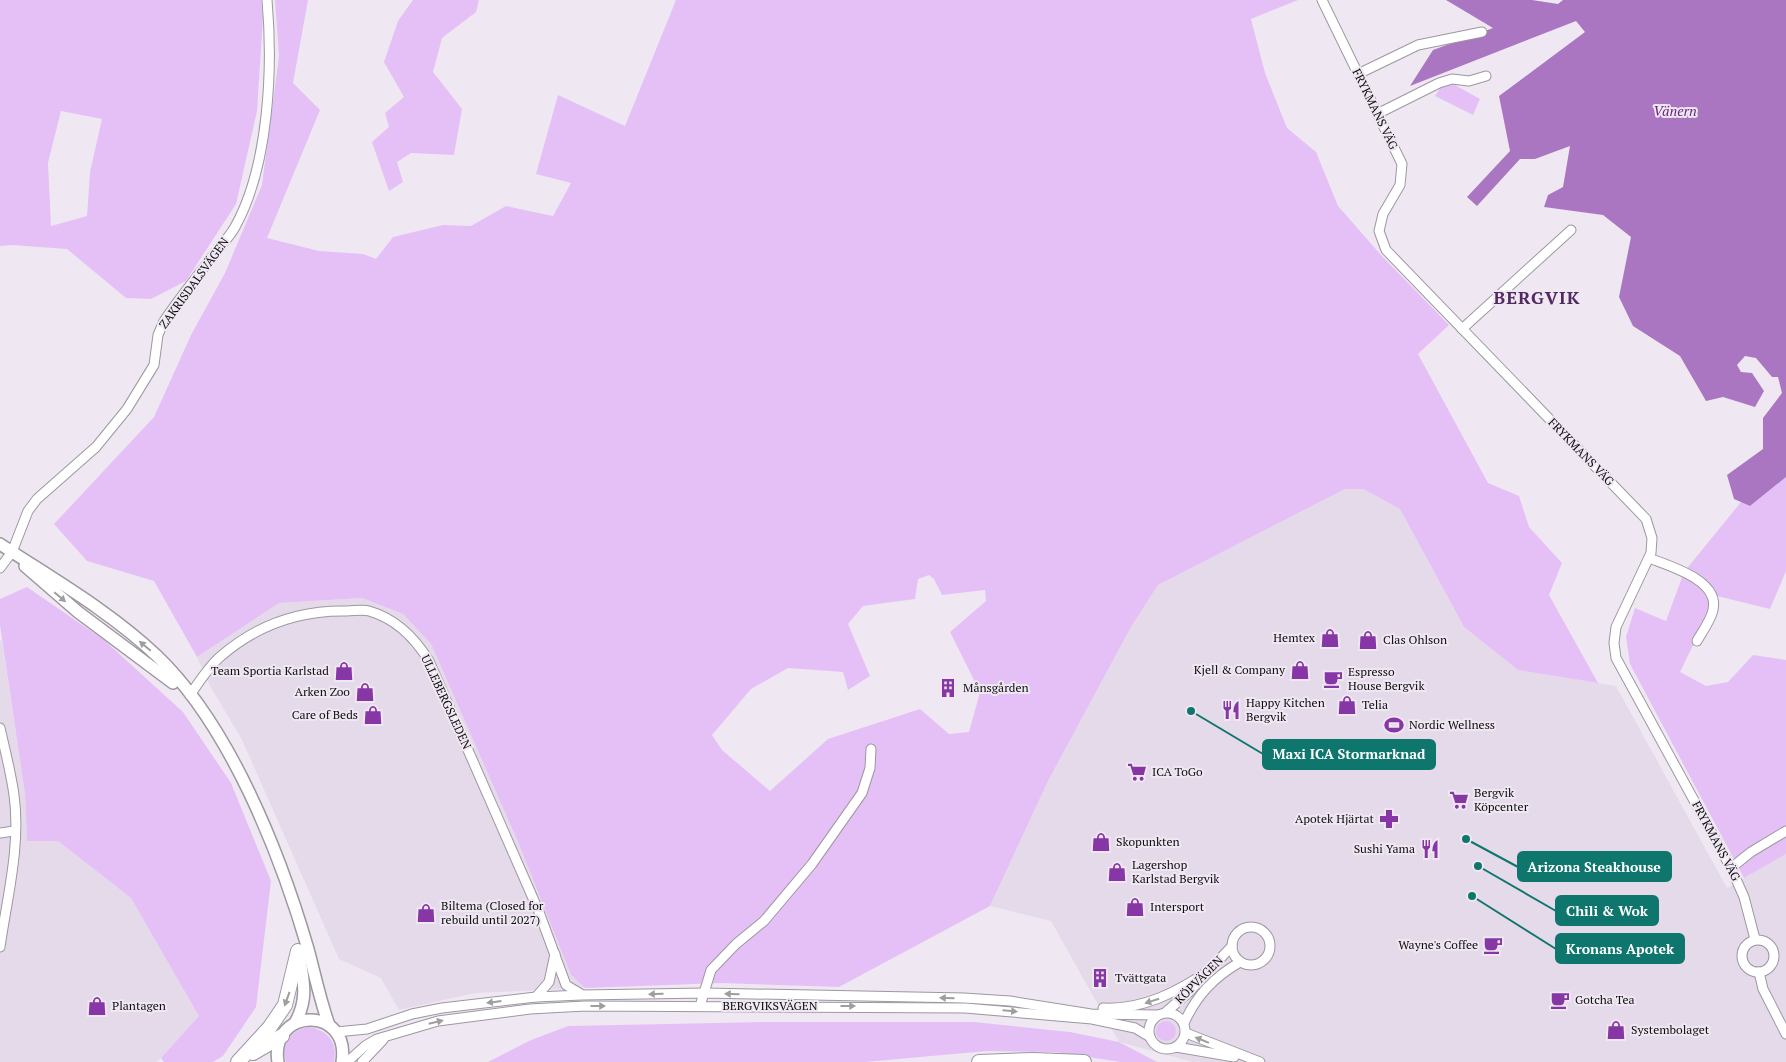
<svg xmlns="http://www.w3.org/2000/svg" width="1786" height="1062" font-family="'PT Serif',serif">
<rect width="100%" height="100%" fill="#efe8f2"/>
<g fill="#e5daea">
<polygon points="1345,489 1363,489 1400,509 1464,627 1518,670 1616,686 1727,888 1786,854 1786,1062 1193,1062 1119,1042 1051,921 990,906 1048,781 1131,627 1158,585"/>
<polygon points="362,598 403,614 431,644 518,842 571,975 585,988 475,993 399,1010 381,978 339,959 242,740 210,686 197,657 279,603"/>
<polygon points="0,640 2,641 25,794 27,841 58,841 131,898 200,1016 157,1062 0,1062"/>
</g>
<g fill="#e5c0f7" fill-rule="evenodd">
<path d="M0,0H261L263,17L257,111L236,204L186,281L151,299L126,298L67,249L12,245L0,246ZM61,111L102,119L90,172L87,216L51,226L48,163Z"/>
<path d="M275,0H308L293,83L320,110L267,238L319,251L363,254L376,259L393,237L443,225L471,226L506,206L553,216L571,183L536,174L558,95L625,126L676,0H1298L1251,19L1265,73L1287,128L1316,152L1338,206L1381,255L1449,325L1418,354L1488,483L1519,496L1529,527L1562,563L1549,595L1598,683L1518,670L1464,627L1400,509L1363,489H1345L1158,585L1131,627L1048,781L990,906L839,987L721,983L585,988L571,975L518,842L431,644L403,614L362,598L279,603L197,657L154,581L87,561L54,524L154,417L191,335L225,273L262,185L279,56ZM929,575L934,579L942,595L985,590L986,601L950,632L980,692L969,732L949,734L920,709L828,739L770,791L722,750L712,735L751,689L788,668L843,672L848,690L870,676L848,624L863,606L915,599L918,579Z"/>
<polygon points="413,0 479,0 476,12 442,38 433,72 462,109 454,155 411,153 397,162 403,182 389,191 372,142 389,127 385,113 404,97 384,62 398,21"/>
<polygon points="1446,80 1480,99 1473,115 1435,96"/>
<polygon points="1786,477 1786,571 1770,609 1717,596 1680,672 1706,686 1728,682 1753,655 1786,660 1786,854 1744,878 1630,664 1626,637 1635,608 1666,621 1684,572 1741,502 1750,506"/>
<polygon points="27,587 104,640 183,712 231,783 271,881 256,1007 223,1056 213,1062 164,1062 161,1058 199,1016 131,898 58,841 27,841 25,794 0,625 0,599"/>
<circle cx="1166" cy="1031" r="10"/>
<polygon points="766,1022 974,1022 1070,1032 1119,1042 1157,1062 1121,1062 1055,1052 987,1051 865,1062 488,1062 531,1040 568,1026"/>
<path d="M309,1027C328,1030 338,1043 334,1062H286C280,1043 291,1030 309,1027Z"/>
</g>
<polygon fill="#aa76c1" points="1446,0 1532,0 1558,4 1563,0 1786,0 1786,477 1750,506 1734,499 1727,475 1763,449 1763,418 1782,393 1778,377 1772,377 1756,358 1745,356 1737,365 1741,372 1752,373 1764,391 1755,407 1723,397 1706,401 1680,356 1633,326 1619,297 1631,237 1603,215 1544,207 1548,195 1563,187 1570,146 1535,159 1520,159 1477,206 1467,197 1510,151 1499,96 1585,32 1576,21 1410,86 1433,50 1493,28"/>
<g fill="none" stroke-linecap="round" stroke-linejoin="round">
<g stroke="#9d97a0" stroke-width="11">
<g id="minor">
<polyline points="1322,0 1402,164 1400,185 1383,214 1379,231 1386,250 1646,519 1652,538 1651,553 1616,627 1614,643 1616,658 1731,868 1744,897 1755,939"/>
<polyline points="1358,74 1418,45 1482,32"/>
<polyline points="1377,114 1439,83 1452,79 1469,81 1486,76"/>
<polyline points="1462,329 1571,230"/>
<path d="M1649,558C1669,566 1720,580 1713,610C1711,620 1702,632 1697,641"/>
<path d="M0,568L12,552L28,511L37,499L96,447L127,409L154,365L158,335L164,321C179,299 196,278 212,257C219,247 229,238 235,227C269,166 273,68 267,0"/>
<path d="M190,695C199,682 209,666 221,656C257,625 299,610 347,611C354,611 363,609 369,611C397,619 415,638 429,661L539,912L566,985L581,994"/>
<path d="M0,728C5,750 11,773 14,795C21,845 7,898 0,947"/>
<polyline points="0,833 14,831"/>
<polyline points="1731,868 1751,852 1786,831"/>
<circle cx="1251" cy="946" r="19"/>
<circle cx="1758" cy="956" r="16"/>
<polyline points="1759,972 1763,989 1786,1034"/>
<polyline points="536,997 549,982 555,954"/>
<polyline points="700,1006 711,970 736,944 764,921 812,864 862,793 870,768 871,749"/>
<path d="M1103,1008C1143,1010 1177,992 1210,970"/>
<polyline points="1166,1012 1189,992 1232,946"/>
<circle cx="1167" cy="1031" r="18"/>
<path d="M1184,1023C1197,995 1213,978 1240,962"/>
<polyline points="336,1032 367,1029 412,1014 442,1008 536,997 582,995 705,993 964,998 1010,1001 1091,1014 1158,1015"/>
<polyline points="1186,1033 1260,1062"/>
<polyline points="1176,1047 1234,1057"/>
<polyline points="347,1062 365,1046 377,1039 438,1021 530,1009 585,1006 965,1008 1092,1019 1135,1028 1150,1037"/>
<polyline points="362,1062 383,1040"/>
</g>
</g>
<g stroke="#9d97a0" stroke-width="14">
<g id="major">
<path d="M0,544C53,579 111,612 157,656C230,726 280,853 308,949C315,975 320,1000 329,1025"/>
<polyline points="25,566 78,612 173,683"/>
<path d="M295,1023C309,998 303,980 299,953"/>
<path d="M278,1062C269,1007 351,1005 342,1062"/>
</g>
</g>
<g stroke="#9d97a0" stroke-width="16">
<g id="highway">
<polyline points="253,1053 282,1036"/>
<polyline points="238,1062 270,1027 285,1005 298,951"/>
<polyline points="979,1062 1033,1060 1084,1062"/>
</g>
</g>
<use href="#minor" stroke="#fff" stroke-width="9"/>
<use href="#major" stroke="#fff" stroke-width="11"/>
<use href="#highway" stroke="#fff" stroke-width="14"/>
</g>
<defs><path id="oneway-solid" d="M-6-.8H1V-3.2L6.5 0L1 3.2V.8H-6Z" transform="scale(1.25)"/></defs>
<g fill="#9f9e9f">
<use href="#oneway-solid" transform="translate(60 597) rotate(40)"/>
<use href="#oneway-solid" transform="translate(145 646) rotate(-140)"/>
<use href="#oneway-solid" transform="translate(656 994) rotate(179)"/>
<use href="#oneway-solid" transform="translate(732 994) rotate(-179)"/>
<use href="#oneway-solid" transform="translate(947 998) rotate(-179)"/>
<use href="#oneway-solid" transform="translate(287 999) rotate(110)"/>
<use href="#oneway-solid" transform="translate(1152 1001) rotate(162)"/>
<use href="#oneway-solid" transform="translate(494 1002) rotate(173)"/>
<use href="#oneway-solid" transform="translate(598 1006)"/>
<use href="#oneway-solid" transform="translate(848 1006)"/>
<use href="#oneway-solid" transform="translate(1010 1011) rotate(5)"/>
<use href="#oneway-solid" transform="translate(436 1022) rotate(-13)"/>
<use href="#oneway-solid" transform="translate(1202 1040) rotate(-158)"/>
</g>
<defs>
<g id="shop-bare" transform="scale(1.5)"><path d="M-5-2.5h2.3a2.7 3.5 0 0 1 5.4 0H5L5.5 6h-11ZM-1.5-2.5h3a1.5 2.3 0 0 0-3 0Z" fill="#8636a5" stroke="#efe8f2" stroke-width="2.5" paint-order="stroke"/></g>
<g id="cafe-bare" transform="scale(1.5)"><path d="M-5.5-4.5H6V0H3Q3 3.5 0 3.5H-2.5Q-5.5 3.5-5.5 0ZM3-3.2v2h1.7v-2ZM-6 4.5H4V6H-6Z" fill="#8636a5" stroke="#efe8f2" stroke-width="2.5" paint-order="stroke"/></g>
<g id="building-bare" transform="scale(1.5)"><path d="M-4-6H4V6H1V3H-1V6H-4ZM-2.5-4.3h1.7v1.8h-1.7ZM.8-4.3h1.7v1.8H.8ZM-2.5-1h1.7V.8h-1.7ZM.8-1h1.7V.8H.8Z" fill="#8636a5" stroke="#efe8f2" stroke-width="2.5" paint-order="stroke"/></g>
<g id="restaurant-bare" transform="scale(1.5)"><path d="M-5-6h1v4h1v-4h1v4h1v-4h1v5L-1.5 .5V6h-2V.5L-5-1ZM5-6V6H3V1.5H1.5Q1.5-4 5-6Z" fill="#8636a5" stroke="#efe8f2" stroke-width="2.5" paint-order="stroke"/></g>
<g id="stadium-bare" transform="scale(1.5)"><path d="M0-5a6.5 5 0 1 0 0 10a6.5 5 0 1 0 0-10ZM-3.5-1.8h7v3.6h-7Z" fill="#8636a5" stroke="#efe8f2" stroke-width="2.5" paint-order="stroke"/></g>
<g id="supermarket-bare" transform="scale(1.5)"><path d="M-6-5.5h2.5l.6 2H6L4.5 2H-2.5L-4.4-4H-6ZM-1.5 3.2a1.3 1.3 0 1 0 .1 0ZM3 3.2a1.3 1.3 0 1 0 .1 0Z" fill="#8636a5" stroke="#efe8f2" stroke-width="2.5" paint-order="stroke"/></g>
<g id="pharmacy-bare" transform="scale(1.5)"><path d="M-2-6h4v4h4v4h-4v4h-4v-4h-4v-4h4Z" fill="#8636a5" stroke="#efe8f2" stroke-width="2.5" paint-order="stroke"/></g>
</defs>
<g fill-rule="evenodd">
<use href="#shop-bare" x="1330" y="638"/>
<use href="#shop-bare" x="1368" y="640"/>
<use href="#shop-bare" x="1300" y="670"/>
<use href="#shop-bare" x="344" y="671"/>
<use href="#cafe-bare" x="1333" y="679"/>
<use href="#building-bare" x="948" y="688"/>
<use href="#shop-bare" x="365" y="692"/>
<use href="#shop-bare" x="1347" y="705"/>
<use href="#restaurant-bare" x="1231" y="710"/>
<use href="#shop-bare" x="373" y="715"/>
<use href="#stadium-bare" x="1394" y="725"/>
<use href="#supermarket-bare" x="1137" y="772"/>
<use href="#supermarket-bare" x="1459" y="800"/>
<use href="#pharmacy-bare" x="1389" y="819"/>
<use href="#shop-bare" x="1101" y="842"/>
<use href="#restaurant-bare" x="1430" y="849"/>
<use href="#shop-bare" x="1117" y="872"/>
<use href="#shop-bare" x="1135" y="907"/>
<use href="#shop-bare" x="426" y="913"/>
<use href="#cafe-bare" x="1493" y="945"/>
<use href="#building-bare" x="1100" y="978"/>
<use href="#cafe-bare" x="1560" y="1000"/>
<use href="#shop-bare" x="97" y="1006"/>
<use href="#shop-bare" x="1616" y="1030"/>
</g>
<g text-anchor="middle" stroke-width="4" stroke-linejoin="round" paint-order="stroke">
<g font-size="12" fill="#0e0c0f" stroke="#efe8f2">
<text transform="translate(1375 109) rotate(64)" y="4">FRYKMANS VÄG</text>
<text transform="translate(194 283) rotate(-54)" y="4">ZAKRISDALSVÄGEN</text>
<text transform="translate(1581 452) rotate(46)" y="4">FRYKMANS VÄG</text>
<text transform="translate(446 702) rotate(65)" y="4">ULLEBERGSLEDEN</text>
<text transform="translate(1716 841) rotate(62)" y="4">FRYKMANS VÄG</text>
<text transform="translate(1199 980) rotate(-45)" y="4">KÖPVÄGEN</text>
<text x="770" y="1010">BERGVIKSVÄGEN</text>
</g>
<g font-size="12" fill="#0e0c0f" stroke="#efe8f2" text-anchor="start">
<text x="1315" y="642" text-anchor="end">Hemtex</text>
<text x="1383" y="644">Clas Ohlson</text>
<text x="1285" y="674" text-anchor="end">Kjell &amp; Company</text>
<text x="329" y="675" text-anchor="end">Team Sportia Karlstad</text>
<text x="1348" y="676">Espresso<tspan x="1348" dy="14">House Bergvik</tspan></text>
<text x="963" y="692">Månsgården</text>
<text x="350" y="696" text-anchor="end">Arken Zoo</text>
<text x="1246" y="707">Happy Kitchen<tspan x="1246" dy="14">Bergvik</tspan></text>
<text x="1362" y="709">Telia</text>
<text x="358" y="719" text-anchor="end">Care of Beds</text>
<text x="1409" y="729">Nordic Wellness</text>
<text x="1152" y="776">ICA ToGo</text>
<text x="1474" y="797">Bergvik<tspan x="1474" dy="14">Köpcenter</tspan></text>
<text x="1374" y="823" text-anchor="end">Apotek Hjärtat</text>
<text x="1116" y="846">Skopunkten</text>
<text x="1415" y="853" text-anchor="end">Sushi Yama</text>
<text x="1132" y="869">Lagershop<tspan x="1132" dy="14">Karlstad Bergvik</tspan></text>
<text x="441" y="910">Biltema (Closed for<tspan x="441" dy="14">rebuild until 2027)</tspan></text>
<text x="1150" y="911">Intersport</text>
<text x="1478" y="949" text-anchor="end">Wayne's Coffee</text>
<text x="1115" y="982">Tvättgata</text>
<text x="1575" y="1004">Gotcha Tea</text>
<text x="112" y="1010">Plantagen</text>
<text x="1631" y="1034">Systembolaget</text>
</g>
<g font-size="14" font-style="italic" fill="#672580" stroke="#efe8f2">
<text x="1675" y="116">Vänern</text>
</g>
<g font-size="18" font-weight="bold" letter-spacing="1" fill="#512a61" stroke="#efe8f2">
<text x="1537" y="304">BERGVIK</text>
</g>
</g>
<path fill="none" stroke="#0f766e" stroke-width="2" d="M1191 711L1263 754M1466 839L1518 867M1478 866L1556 911M1472 896L1556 949"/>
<g fill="#0f766e" stroke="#efe8f2" stroke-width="2">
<circle cx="1191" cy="711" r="5"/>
<circle cx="1466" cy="839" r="5"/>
<circle cx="1478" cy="866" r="5"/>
<circle cx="1472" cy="896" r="5"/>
</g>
<g fill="#0f766e" stroke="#0f766e" stroke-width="2">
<rect x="1263" y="740" width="172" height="29" rx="5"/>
<rect x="1518" y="852" width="153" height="29" rx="5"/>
<rect x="1556" y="896" width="102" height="29" rx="5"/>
<rect x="1556" y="934" width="128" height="29" rx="5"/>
</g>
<g font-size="14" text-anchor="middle" font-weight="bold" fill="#fff">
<text x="1349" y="759">Maxi ICA Stormarknad</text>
<text x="1594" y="872">Arizona Steakhouse</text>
<text x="1607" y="916">Chili &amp; Wok</text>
<text x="1620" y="954">Kronans Apotek</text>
</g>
</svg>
